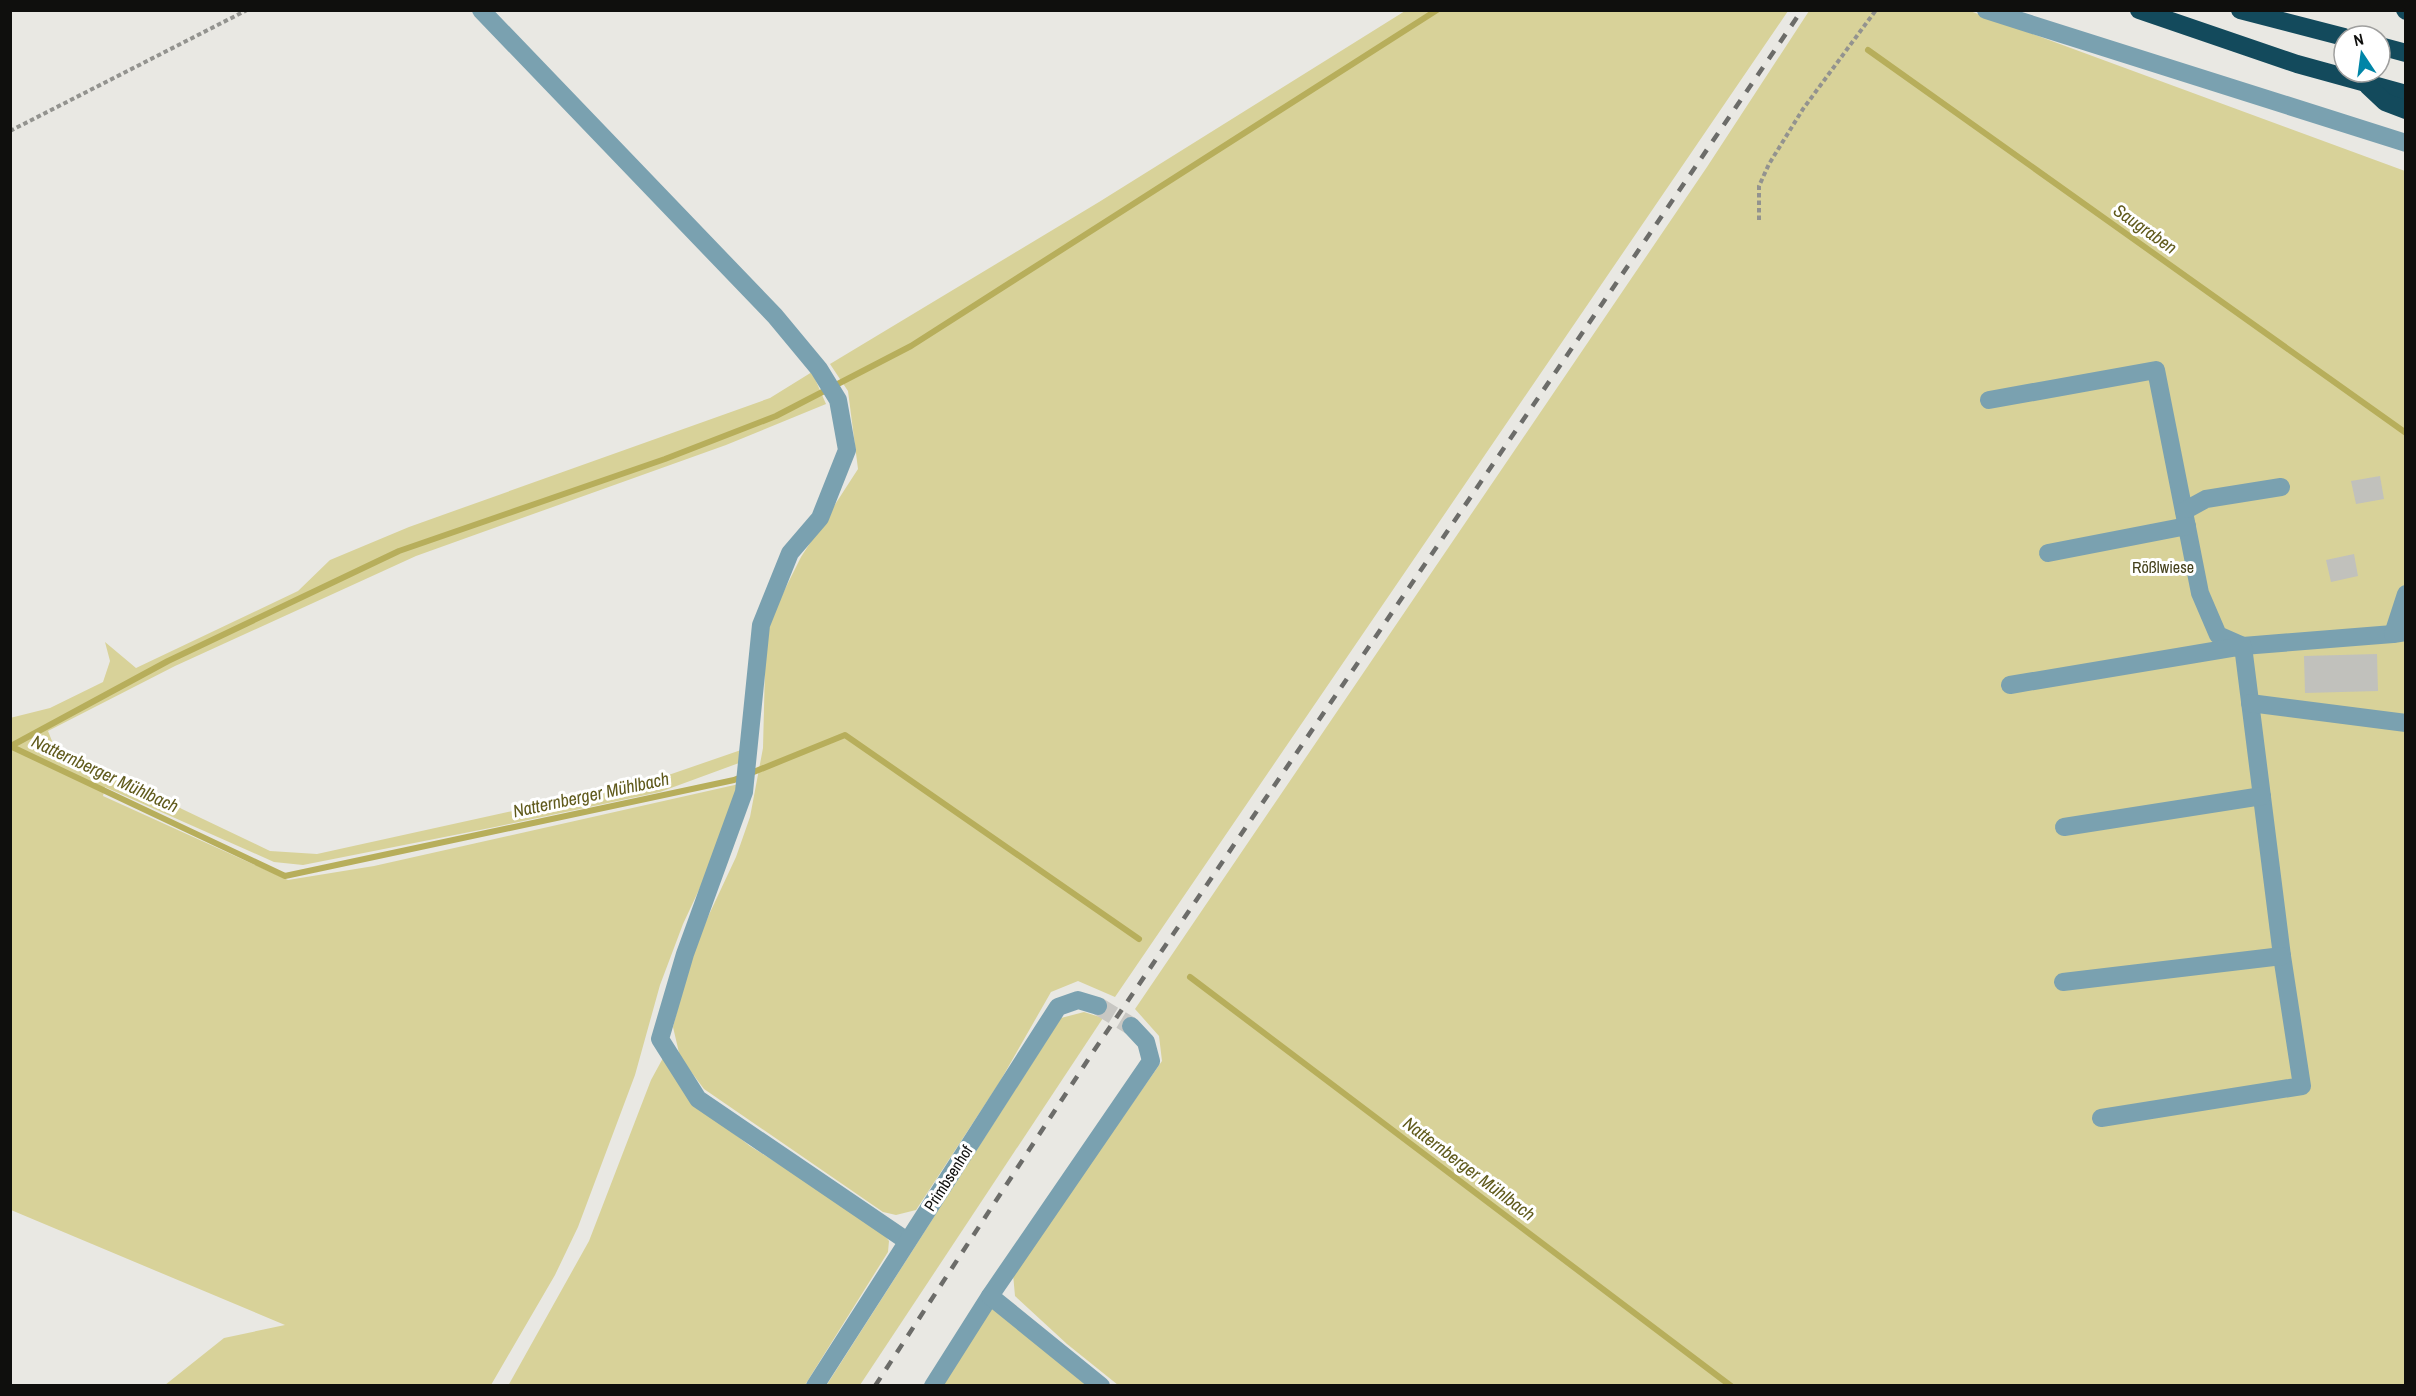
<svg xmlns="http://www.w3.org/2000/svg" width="2416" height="1396" font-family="'Archivo Narrow',sans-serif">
<rect width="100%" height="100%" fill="#e9e8e3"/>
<g fill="#d8d299">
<polygon points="1405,11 1788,11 1115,997 1078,981 1051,992 999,1083 916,1210 896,1215 883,1212 704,1089 680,1057 673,1027 692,951 736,857 750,817 763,748 766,627 801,557 858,469 848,391 830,364 1099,202"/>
<polygon points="1809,11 1970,11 2405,171 2405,1385 1118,1385 1067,1344 1015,1296 1013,1274 1162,1061 1159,1036 1135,1009 1707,167"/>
<polygon points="812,372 826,404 726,445 416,556 175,666 48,731 56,751 107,782 130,778 182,809 270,851 317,854 654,780 741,750 739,763 660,792 495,827 303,865 274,862 105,787 103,796 288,880 374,866 739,784 719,847 683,924 660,985 635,1075 578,1227 555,1275 491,1385 165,1385 224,1338 285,1325 11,1210 10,718 50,708 103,682 110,661 105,642 136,668 298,591 330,560 409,527 770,398"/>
<polygon points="1084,1012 1103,1018 860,1385 826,1386 1061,1018"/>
<polygon points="663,1058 706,1112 750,1146 878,1227 889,1241 888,1252 805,1385 508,1386 589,1241 651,1080"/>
<polygon points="990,1296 1096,1386 933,1386"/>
</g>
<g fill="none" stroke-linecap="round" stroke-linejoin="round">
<g stroke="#b7ae5b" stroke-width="6">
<polyline points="1868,50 2406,433"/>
<polyline points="10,746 285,876 734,780 845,735 1139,939"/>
<polyline points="11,746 168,661 399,551 665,459 776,416 911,346 1437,10"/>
<polyline points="1190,977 1731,1386"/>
</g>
</g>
<g fill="#c1c1bc">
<polygon points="2380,476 2384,499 2356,504 2351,481"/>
<polygon points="2354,554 2358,576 2331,582 2326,560"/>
<polygon points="2377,654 2378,691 2305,693 2304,656"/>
</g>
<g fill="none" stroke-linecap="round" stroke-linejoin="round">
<polyline stroke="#c8c7c3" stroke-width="18" stroke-dasharray="18 9" stroke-linecap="butt" points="1098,1006 1131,1026"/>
<g stroke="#93938f" stroke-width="4" stroke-dasharray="4.5 3" stroke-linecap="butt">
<polyline points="10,131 247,10"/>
<polyline points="1759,220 1759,186 1769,164 1803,109 1876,10"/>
</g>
<g stroke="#7aa1b0" stroke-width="18">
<polyline points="481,10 775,316 819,369 838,400 847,450 820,518 790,553 761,625 744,792 685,954 660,1039 698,1099 907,1241"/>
<polyline points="1986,10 2406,143"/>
<polyline points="1989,400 2156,370 2200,593 2218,635 2243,646 2393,634"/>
<polyline points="2184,511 2206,499 2281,487"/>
<polyline points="2048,553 2187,526"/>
<polyline points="2406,594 2393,634 2406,632"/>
<polyline points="2010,685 2243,646 2282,956 2302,1086 2101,1118"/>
<polyline points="2250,703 2406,723"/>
<polyline points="2064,827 2262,796"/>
<polyline points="2063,982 2282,956"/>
<polyline points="815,1386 1058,1007 1078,1000 1098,1006"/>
<polyline points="933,1386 990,1296"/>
<polyline points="1101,1386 990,1296 1151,1061 1146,1042 1131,1026"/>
</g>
<g stroke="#134a5c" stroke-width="18">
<polyline points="2139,10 2297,64 2406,94"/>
<polyline points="2240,10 2344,37"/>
<polyline points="2405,10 2406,11"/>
<polyline points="2380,46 2406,53"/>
<polyline points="2368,86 2385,102 2406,110"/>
</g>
<polyline stroke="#6c6c69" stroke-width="4.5" stroke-dasharray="10 10" stroke-linecap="butt" points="875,1386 1093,1052 1802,10"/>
</g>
<g text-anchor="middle" stroke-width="6" stroke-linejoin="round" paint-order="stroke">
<g font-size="16" fill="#45411d" stroke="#fff">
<text x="2163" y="573">Rößlwiese</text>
</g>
<g font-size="16" fill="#0f0f0d" stroke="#fff">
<text transform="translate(948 1178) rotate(-57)" y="6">Primbsenhof</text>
</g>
<g font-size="18" font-style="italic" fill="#605a1c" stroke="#fff">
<text transform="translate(2145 229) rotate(35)" y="6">Saugraben</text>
<text transform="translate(105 774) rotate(25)" y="6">Natternberger Mühlbach</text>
<text transform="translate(591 795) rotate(-12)" y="6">Natternberger Mühlbach</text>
<text transform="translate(1469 1169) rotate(37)" y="6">Natternberger Mühlbach</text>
</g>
</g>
<rect width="2416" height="1396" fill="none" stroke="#0f0f0d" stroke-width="24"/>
<g transform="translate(2362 54) rotate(347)"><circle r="28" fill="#ffffff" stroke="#9f9f9e" stroke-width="1.5"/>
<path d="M0-4.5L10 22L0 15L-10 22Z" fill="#0085a7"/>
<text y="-9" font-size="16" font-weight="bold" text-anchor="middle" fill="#0f0f0d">N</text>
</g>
</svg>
